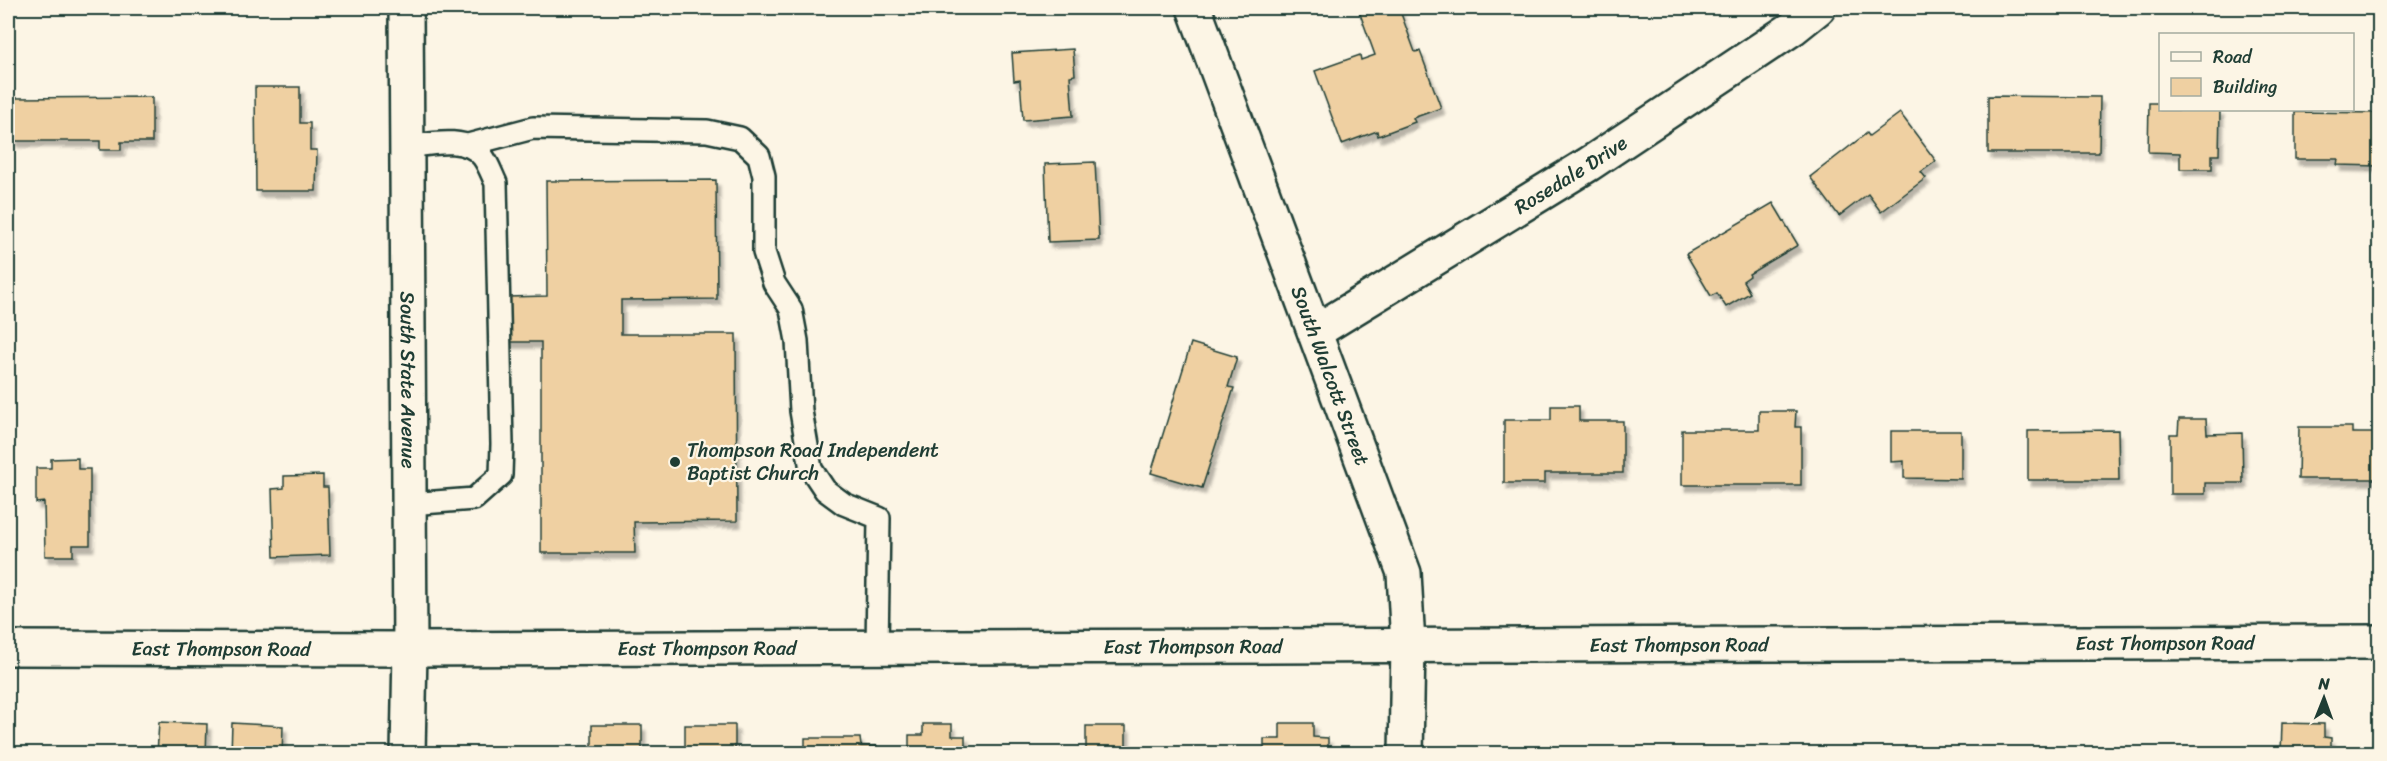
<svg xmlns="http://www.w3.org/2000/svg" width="2387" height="761" font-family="Sriracha,sans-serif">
<defs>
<filter id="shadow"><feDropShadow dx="3.5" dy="6" stdDeviation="1.5" flood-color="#0004"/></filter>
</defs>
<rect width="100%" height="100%" fill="#fcf5e5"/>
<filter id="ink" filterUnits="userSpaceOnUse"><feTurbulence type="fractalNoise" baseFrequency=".0167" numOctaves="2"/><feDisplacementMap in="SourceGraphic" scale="12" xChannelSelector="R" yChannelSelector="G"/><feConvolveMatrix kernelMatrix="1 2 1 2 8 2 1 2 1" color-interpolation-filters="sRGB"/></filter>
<g filter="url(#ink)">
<g fill="#efd0a2" stroke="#1f3d34" stroke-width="1.5" filter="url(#shadow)">
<polygon points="1370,8 1399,8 1415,52 1420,51 1441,108 1413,118 1415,122 1378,136 1377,131 1342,144 1315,71 1360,55 1361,60 1375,55 1359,11"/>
<polygon points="1073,49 1075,75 1070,76 1073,116 1023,120 1020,80 1014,81 1012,53"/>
<polygon points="255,87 300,87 300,123 310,123 310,150 317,150 316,191 256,191"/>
<polygon points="1988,96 2100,97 2099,153 1988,153"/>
<polygon points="152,97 152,142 121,142 121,150 100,150 100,141 14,141 14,98"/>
<polygon points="2149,103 2160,103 2160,110 2220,110 2219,155 2212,155 2212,169 2180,169 2180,153 2148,152"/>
<polygon points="2295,112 2380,113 2380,166 2337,165 2338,159 2295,159"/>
<polygon points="1900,113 1936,161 1921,172 1926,178 1881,212 1868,194 1839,216 1810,177 1867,133 1869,136"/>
<polygon points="1095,162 1099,240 1048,242 1045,164"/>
<polygon points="716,180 717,299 621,300 621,334 736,334 737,521 634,522 635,553 541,553 541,342 508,342 508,297 547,296 546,181"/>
<polygon points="1773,203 1798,245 1749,274 1750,276 1743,281 1750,293 1726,307 1717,293 1711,296 1686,254"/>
<polygon points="1191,343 1237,357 1228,387 1234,388 1202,488 1151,473"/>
<polygon points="1551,406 1579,406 1579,421 1623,421 1623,473 1545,473 1545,483 1504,483 1504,420 1551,420"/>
<polygon points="1759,411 1796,411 1795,427 1801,427 1801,485 1682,485 1682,430 1759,430"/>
<polygon points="2179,419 2206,419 2207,434 2242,433 2243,483 2205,483 2205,494 2170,494 2170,434 2178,434"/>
<polygon points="2299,427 2352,427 2352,433 2380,433 2380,479 2298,479"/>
<polygon points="2118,430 2119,480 2028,480 2028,431"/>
<polygon points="1891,431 1961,431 1961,479 1904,478 1904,461 1891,462"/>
<polygon points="78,458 78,469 90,469 90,545 73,545 73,556 45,556 44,502 36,503 36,468 51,468 51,459"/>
<polygon points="323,475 323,487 328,487 330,555 274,557 272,489 284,488 284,476"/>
<polygon points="159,722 207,724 206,754 157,754"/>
<polygon points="232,723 283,726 282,754 231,754"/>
<polygon points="1280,723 1313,723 1313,737 1328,738 1328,754 1264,754 1264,739 1280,739"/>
<polygon points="2282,723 2324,724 2324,737 2331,738 2331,754 2281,754"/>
<polygon points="923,724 952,724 952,736 965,736 965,754 909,754 909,735 923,735"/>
<rect x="592" y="725" width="50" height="29"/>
<rect x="685" y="725" width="50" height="29"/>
<rect x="1086" y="726" width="40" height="28"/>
<polygon points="805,738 860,738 861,746 877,746 877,754 805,754"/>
</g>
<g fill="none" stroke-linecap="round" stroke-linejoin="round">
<g stroke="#1f3d34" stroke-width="26">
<g id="lane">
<polyline points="468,145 533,128 707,131 740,138 759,156 764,176 764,252 774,283 791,309 797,341 801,411 811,469 825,490 844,504 879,518 877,648"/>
<path d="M407,147C430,144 467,135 483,157C489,165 492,175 496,183L502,444L501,475L474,499L409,504"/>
</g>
</g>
<g stroke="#1f3d34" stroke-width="38">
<g id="street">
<path id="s1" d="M406,8L410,649L408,754"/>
<path id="s2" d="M1194,8L1404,573L1408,645L1406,754"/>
<path id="s3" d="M1315,332L1589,164L1793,28L1818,8"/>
</g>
</g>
<g stroke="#1f3d34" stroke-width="38">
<g id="secondary">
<path id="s4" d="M8,648L410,649L2380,642"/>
</g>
</g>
<use href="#lane" stroke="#fcf5e5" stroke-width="21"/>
<use href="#street" stroke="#fcf5e5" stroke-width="33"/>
<use href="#secondary" stroke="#fcf5e5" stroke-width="33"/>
</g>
</g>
<circle fill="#1f3d34" stroke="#fcf5e5" stroke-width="2" cx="675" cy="462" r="6"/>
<g text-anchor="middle" stroke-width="4.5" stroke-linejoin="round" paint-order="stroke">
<g font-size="20" fill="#1f3d34" stroke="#fcf5e5">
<text dy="7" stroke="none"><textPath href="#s3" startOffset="300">Rosedale Drive</textPath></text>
<text dy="7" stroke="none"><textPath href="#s2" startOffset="392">South Walcott Street</textPath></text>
<text dy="7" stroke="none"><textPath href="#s1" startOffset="372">South State Avenue</textPath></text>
<text dy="7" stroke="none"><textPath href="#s4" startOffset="2157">East Thompson Road</textPath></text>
<text dy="7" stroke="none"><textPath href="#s4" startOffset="1671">East Thompson Road</textPath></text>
<text dy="7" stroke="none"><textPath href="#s4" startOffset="1185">East Thompson Road</textPath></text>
<text dy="7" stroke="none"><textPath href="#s4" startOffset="699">East Thompson Road</textPath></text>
<text dy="7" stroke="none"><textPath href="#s4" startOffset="213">East Thompson Road</textPath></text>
</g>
<g font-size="20" fill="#1f3d34" stroke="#fcf5e5" text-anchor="start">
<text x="687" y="457">Thompson Road Independent<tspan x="687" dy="23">Baptist Church</tspan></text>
</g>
</g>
<rect width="2387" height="761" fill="none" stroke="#fcf5e5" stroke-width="30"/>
<rect x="15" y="15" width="2357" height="731" fill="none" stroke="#1f3d34" stroke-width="2" filter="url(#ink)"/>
<rect x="2159" y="33" width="195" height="78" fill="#fcf5e5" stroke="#a4ab9e" stroke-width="1.5"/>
<rect x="2171" y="52" width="30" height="9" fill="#fcf5e5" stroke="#a4ab9e" stroke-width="1.5"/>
<text x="2213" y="63" font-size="18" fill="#1f3d34">Road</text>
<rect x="2171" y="78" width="30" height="18" fill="#efd0a2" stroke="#a4ab9e" stroke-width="1.5"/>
<text x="2213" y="93" font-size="18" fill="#1f3d34">Building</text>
<g transform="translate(2324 698) rotate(1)" stroke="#fcf5e5" stroke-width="4.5" paint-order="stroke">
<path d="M0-4.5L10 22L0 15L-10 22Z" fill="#1f3d34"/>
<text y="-9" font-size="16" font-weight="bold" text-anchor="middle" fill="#1f3d34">N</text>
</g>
</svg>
